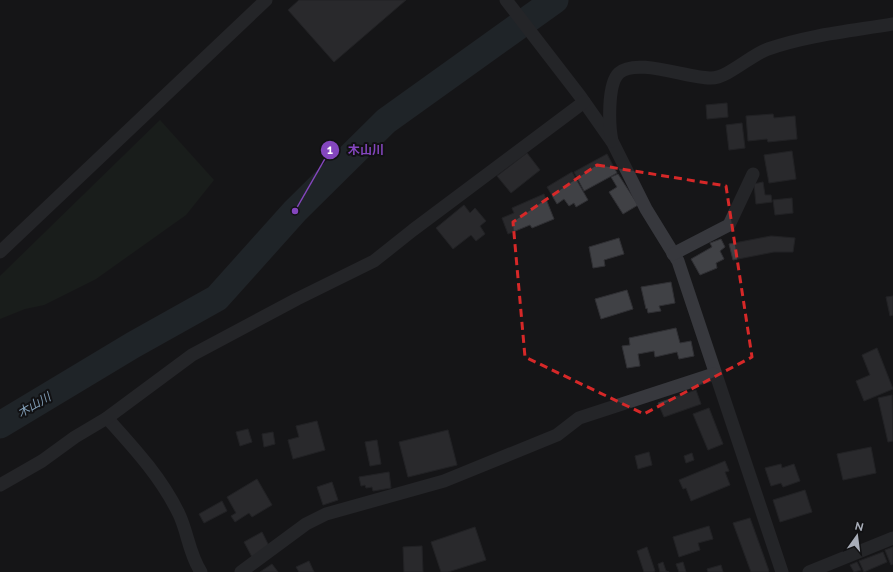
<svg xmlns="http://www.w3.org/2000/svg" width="893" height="572" font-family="Raleway,'Noto Sans JP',sans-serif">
<rect width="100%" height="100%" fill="#161618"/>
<polygon fill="#1e261f" points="160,120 214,180 186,215 96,279 44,305 25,309 0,319 0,276"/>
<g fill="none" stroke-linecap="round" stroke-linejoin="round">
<polyline stroke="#2c353c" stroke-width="27" points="0,425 133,345 217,298 295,211 386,121 555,0"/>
</g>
<g fill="#404145" stroke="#303034">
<polygon points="299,0 406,0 334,62 288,10"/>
<polygon points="727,103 728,117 707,119 706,105"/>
<polygon points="773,114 774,118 795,116 797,139 768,142 767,139 748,141 746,116"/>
<polygon points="742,123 745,148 729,150 726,125"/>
<polygon points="792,151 796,179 769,183 764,155"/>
<polygon points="527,153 540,170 511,193 497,176"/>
<polygon points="607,154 617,173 584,191 574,172"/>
<polygon points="572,172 588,200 576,207 574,203 569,206 564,199 557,204 547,187"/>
<polygon points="618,174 638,205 623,214 609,192 617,187 611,177"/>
<polygon points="763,182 765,195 771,195 772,202 756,204 754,184"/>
<polygon points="544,194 554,219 532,228 530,225 508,234 502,218 514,213 512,208"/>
<polygon points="792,198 793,213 775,215 773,200"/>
<polygon points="464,205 470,213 475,208 486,221 480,226 485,234 476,241 471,235 453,249 436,228"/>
<polygon points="771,236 795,238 793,252 774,252 733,260 729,244"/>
<polygon points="619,238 624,254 604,260 605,266 593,268 589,247"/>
<polygon points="721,239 725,247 720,251 724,259 716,263 717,268 700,275 691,259 712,247 710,243"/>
<polygon points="671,282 675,303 659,306 661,311 648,313 647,308 646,309 641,287"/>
<polygon points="627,290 633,309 601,319 595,299"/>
<polygon points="893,296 893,315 890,316 886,297"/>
<polygon points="676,328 680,343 691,341 694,356 679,359 677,352 655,357 654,351 638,354 640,366 627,368 622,346 630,345 629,338"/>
<polygon points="877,348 893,389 864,401 856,381 870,375 862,355"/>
<polygon points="696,390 701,404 664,417 658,403"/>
<polygon points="892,395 893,441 888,442 878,398"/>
<polygon points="709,408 723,444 708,450 693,414"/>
<polygon points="317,421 325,450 293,459 288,440 299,437 296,426"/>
<polygon points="248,429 252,442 240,446 236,432"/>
<polygon points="448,430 457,465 408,477 399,442"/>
<polygon points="273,432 275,444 264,447 262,434"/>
<polygon points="377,440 381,464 370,466 365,442"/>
<polygon points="871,447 876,473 843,480 837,454"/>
<polygon points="649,452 652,465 638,469 635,456"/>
<polygon points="692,453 694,460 686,463 684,456"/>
<polygon points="725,461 729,471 725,472 730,485 691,501 686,488 683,489 679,480"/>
<polygon points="781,464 782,468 794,464 800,481 783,487 781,483 771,486 765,468"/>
<polygon points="389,472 391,488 373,491 372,487 366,488 365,485 361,486 359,477"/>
<polygon points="257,479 272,505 252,517 249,513 235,522 231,516 236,513 227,497"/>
<polygon points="332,482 338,500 323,505 317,487"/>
<polygon points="805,490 812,512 780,522 773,500"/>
<polygon points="222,501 227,511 204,523 199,514"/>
<polygon points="750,518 769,571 768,572 751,572 733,523"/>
<polygon points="709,526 713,539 698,543 700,550 679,557 673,537"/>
<polygon points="475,527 486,560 448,572 441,572 431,542"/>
<polygon points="262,532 270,548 252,557 244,542"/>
<polygon points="422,546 423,572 404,572 403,547"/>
<polygon points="647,547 655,571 653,572 644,572 637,551"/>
<polygon points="893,547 893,564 891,565 885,550"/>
<polygon points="883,552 887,562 864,572 859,561"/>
<polygon points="309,561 314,572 299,572 296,567"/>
<polygon points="663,562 666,571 669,572 660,572 658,564"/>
<polygon points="683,562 686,572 679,572 676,564"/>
<polygon points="857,562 861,570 854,572 850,565"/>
<polygon points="272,564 278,572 260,572"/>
<polygon points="721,565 723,572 708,572 707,569"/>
</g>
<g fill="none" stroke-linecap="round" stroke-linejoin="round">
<g stroke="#37383d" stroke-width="13">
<polyline points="506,0 580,96 613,143 646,209 678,261 782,572"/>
<path d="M612,141C609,127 607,84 619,73C637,57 689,79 711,78C728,78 752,54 768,49C808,35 851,31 893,24"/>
<polyline points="0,252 266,0"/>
<polyline points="673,254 729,225 753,174"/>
<path d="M107,418C134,448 161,477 179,514C188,533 189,554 201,572"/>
<polyline points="0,485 42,461 75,437 107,418 192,355 297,299 374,261 413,230 584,102"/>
<polyline points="241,572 306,524 326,514 444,481 557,435 579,418 714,374"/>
<polyline points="809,572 893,538"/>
</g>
</g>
<path d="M0 0H893V572H0ZM597,165L726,186L752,357L644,414L525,357L513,222Z" fill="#161618" fill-opacity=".55" fill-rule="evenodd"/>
<path fill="none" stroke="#d62828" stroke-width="3" stroke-dasharray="8 5" stroke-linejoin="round" d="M597,165L726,186L752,357L644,414L525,357L513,222Z"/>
<g text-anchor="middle" stroke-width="4" stroke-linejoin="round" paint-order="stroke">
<g font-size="12" font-style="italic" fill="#7f9bb3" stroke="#111113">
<text transform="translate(34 405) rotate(-30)" y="4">木山川</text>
</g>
</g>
<path fill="none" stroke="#8446be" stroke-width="1.5" d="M295 211L330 150"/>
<g fill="#8446be" stroke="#111113" stroke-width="1.5">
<circle cx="295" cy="211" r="4"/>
<circle cx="330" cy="150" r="10"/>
</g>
<g font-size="12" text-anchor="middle" font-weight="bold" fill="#fff">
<text x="330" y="154">1</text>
</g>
<g font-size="12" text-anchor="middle" font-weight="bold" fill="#8446be" stroke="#111113" stroke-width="4" stroke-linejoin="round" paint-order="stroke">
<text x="366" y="154">木山川</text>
</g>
<g transform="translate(857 536) rotate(14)" stroke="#111113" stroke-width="3" paint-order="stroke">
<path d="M0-3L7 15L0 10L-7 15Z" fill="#a8adb8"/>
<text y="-6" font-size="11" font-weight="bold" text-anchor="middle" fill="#a8adb8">N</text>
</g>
</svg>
